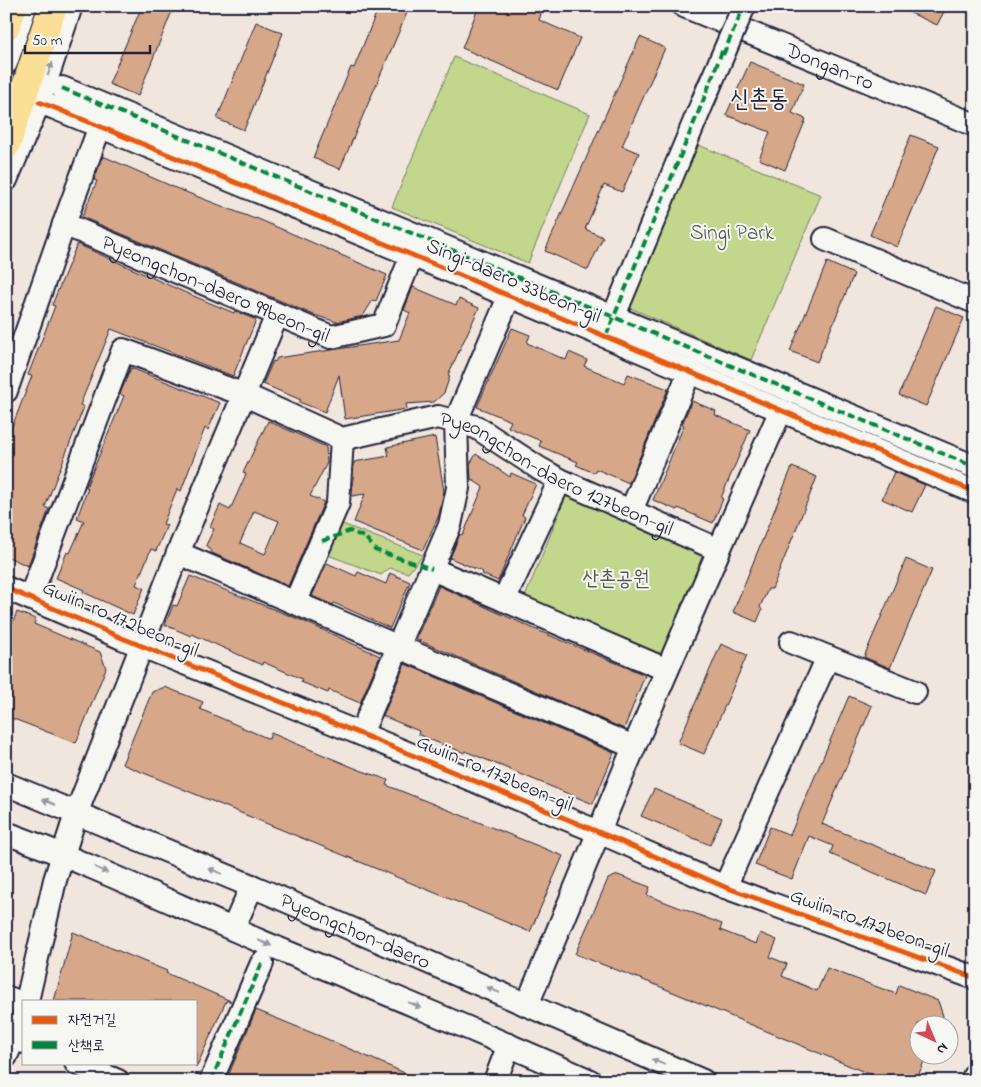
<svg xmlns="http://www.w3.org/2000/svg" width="981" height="1087" font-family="'Indie Flower','Poor Story',sans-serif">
<rect width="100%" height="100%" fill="#f0e6dd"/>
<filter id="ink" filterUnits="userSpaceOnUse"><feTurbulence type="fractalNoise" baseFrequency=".02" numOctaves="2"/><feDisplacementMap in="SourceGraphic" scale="10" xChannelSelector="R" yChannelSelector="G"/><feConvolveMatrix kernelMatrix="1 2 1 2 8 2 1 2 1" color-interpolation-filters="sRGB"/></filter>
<g filter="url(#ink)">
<g fill="#c2d68c" stroke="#727c64">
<polygon points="454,57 590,114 528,263 392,207"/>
<polygon points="696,144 821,195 751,360 628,307"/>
<polygon points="567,494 711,552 666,662 522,604"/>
<polygon points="340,523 423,555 408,573 390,568 381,575 328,555"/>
</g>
<g fill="#d7a789" stroke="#22223b" fill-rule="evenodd">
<polygon points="142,6 174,6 138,96 109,84"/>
<polygon points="379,6 410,6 340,169 313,158 351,67 354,68"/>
<polygon points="479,6 523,6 541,14 539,20 580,38 558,90 462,48"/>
<polygon points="895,6 947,6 937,25"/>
<polygon points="256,22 283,33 244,130 217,119"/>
<polygon points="640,37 665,48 622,146 639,153 622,192 604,185 585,229 603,237 588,270 545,251"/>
<polygon points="750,62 804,84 792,113 806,119 785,170 759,159 770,132 726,115"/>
<polygon points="911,135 939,146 897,247 870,235"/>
<polygon points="103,156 178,189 255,219 256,218 387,275 376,301 373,300 363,316 337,322 314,315 82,217 97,181 94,180"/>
<polygon points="77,244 184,292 234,313 235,311 256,320 233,376 111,329 80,405 84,407 45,507 49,509 28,566 6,556 6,442 32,376 28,375 55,306 52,305"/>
<polygon points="827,262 854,274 817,362 790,351"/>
<polygon points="413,287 456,305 459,299 479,308 448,375 450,376 444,393 434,402 406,404 407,409 345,419 339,375 325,412 299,402 301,400 263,384 273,361 275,362 277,358 399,340 410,313 404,310"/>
<polygon points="936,306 964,318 926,406 899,395"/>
<polygon points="512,328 530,335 527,343 566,360 569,352 587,360 584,366 624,383 628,374 668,389 629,483 596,469 594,473 576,465 578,462 539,446 541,441 508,427 511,421 477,407"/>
<polygon points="131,368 220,403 208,430 205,428 181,491 177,489 163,524 167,525 156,551 151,549 136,585 144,588 133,615 83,592 84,590 56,578 67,552 70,553 84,521 77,518 88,488 86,487 124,396 120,394"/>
<polygon points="692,401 716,411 715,415 750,430 721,498 723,499 713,523 678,508 677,510 653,500 684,425 682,424"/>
<path d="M268,421L326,447L327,463L310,496L324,502L288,586L212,553L206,545L214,529L210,527L220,505L230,510L246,474L243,473ZM254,511L279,521L265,554L240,543Z"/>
<polygon points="435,437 444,491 439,515 423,550 354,522 365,494 352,496 354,462 389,456 387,447"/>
<polygon points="476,454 510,477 511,473 536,484 522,515 525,517 498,581 482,574 483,572 450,558 460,534 463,535 483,487 471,479 470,464"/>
<polygon points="792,467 817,477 772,589 768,589 760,607 762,610 757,622 733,612"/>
<polygon points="894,472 925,485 912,512 882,499"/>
<polygon points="906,559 932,570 890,668 864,657"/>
<polygon points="327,563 356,576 358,572 386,584 390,573 410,582 390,628 334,603 333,605 312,596"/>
<polygon points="190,576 303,621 380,656 360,703 329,690 328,693 301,682 302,679 263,662 262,665 192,634 191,636 165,625 173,605 177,606"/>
<polygon points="439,586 539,631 645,675 624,729 416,639"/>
<polygon points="17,612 36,619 34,624 100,652 106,668 76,743 6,716 6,639"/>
<polygon points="721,644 747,655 704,754 678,743"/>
<polygon points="405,664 614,753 593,804 465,751 465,753 436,742 418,734 419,731 383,716"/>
<polygon points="165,687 203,702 200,709 269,739 271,733 357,769 388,780 386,785 563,856 530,932 122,764 152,692"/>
<polygon points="849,696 872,706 822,824 936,871 926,895 830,854 833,846 809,836 792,879 755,865 770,827 790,835"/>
<polygon points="654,789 722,818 710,845 641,816"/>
<polygon points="618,875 650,887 647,895 722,924 720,930 756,944 760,933 777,940 770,957 787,964 782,976 817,991 827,968 896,994 899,985 938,1001 943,1016 940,1024 918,1024 918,1054 927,1054 916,1081 886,1081 656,985 575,954 608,879"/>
<polygon points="73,932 167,971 166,973 231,1001 226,1001 196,1068 196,1001 54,1001"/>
<polygon points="256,1010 327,1039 423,1081 226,1081"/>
</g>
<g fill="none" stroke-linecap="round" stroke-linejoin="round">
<g stroke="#22223b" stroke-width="26">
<g id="minor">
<path id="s1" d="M684,6L975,125"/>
<polyline points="6,63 25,7"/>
<polyline points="62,88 975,467"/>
<polyline points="39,102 55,108 412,255 975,492"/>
<polyline points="6,180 39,102 71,6"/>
<path id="s2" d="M64,224L331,337L384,325L412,255"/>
<polyline points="825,239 975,302"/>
<polyline points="608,330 711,82"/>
<polyline points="6,391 64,224 100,126"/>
<polyline points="631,511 690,371"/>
<polyline points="178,553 634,747"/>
<polyline points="432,569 667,670"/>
<polyline points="6,588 122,638 361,734 613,838 725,887 975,978"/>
<path id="s3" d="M30,598L123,350L245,395L342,439L438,417L476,427L540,469L560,480L719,550"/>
<polyline points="504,600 560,480"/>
<polyline points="295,603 338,503 342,439"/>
<polyline points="791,642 828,657"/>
<polyline points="361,734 450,525 458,488 456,421 509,297"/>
<path id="s4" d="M6,784L266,892L703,1081"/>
<path d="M6,833C93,865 176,905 260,941C370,987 481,1032 590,1081"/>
<polyline points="725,887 828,657 915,692"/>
<polyline points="233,929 252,886"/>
<polyline points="6,997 24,1004"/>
<polyline points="27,1001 55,880 76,814 178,553 277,315"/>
<polyline points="527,1005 634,747 719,550 781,410"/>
<polyline points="14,1038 24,1012"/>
<polyline points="6,1056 14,1038 24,1042"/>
<polyline points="76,1063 118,1081"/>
<polyline points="211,1081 262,963"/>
<polyline points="495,1081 509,1045"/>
<polyline points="972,1081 975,1074"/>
</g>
</g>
<g stroke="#22223b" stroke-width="31">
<g id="highway">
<polyline points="6,26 13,6"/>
<polyline points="6,145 53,6"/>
</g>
</g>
<use href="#minor" stroke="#f6f6f2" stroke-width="22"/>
<use href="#highway" stroke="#fbdf96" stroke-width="28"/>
<g stroke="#22223b" stroke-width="26" stroke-linecap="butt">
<polyline id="minor-bridge" points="703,101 744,6"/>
</g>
<use href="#minor-bridge" stroke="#f6f6f2" stroke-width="22"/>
<g stroke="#00873e" stroke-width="4" stroke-dasharray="8 4" stroke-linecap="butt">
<polyline points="723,55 744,6"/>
<polyline points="62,88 975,467"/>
<polyline points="606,336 703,101 723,49"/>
<polyline points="322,541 350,531 366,538 375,550 432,569"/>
<polyline points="211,1081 262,963"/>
</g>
<g stroke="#f6f6f2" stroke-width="8">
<g id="cycleway">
<polyline points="39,102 55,108 412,255 975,492"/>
<polyline points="6,588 122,638 361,734 613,838 725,887 975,978"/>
</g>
</g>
<use href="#cycleway" stroke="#e8590c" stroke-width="5"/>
</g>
<defs><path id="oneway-solid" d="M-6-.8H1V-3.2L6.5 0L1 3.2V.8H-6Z" transform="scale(1.25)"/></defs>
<g fill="#9797a0">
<use href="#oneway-solid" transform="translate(50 69) rotate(-71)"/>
<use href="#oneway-solid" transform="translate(49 802) rotate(-156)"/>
<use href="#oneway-solid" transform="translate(101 870) rotate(24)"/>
<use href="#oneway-solid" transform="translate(215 871) rotate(-158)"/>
<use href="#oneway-solid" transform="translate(265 943) rotate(23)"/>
<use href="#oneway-solid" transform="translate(493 990) rotate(-157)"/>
<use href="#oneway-solid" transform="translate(415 1005) rotate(23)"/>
<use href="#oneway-solid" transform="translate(658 1062) rotate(-157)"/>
</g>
</g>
<g text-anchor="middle" stroke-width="4" stroke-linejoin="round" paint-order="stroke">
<g font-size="21" fill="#22223b" stroke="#f6f6f2">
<text dy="7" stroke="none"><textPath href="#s1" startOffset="158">Dongan-ro</textPath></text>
<text transform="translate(514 280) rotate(23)" y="7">Singi-daero 33beon-gil</text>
<text dy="7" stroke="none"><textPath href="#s2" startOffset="165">Pyeongchon-daero 99beon-gil</textPath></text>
<text dy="7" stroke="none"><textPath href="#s3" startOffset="732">Pyeongchon-daero 127beon-gil</textPath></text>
<text transform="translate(121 618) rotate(23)" y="7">Gwiin-ro 172beon-gil</text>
<text transform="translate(495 772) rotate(23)" y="7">Gwiin-ro 172beon-gil</text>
<text transform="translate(870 922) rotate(20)" y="7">Gwiin-ro 172beon-gil</text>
<text dy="7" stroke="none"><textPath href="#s4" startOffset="379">Pyeongchon-daero</textPath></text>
</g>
<g font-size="21" fill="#525853" stroke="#f6f6f2">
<text x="732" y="239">Singi Park</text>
<text x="616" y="585">산촌공원</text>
</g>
<g font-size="24" fill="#22223b" stroke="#f6f6f2">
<text x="759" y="106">신촌동</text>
</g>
</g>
<rect width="981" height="1087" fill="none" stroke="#f6f6f2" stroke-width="25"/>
<rect x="12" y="12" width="956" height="1062" fill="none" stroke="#22223b" stroke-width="2" filter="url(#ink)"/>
<rect x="22" y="1000" width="175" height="65" fill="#f6f6f2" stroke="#a1a1a9"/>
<rect x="32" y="1016" width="25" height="8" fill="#e8590c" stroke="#a1a1a9"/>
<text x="68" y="1024" font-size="15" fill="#22223b">자전거길</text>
<rect x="32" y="1041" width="25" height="8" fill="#00873e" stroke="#a1a1a9"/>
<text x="68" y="1050" font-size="15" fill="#22223b">산책로</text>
<g transform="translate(934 1040) rotate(136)"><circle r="24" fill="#f6f6f2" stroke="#a1a1a9"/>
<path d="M0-4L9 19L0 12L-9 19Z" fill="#d1495b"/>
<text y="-8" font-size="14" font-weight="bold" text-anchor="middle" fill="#22223b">N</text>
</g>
<path d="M25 45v8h125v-8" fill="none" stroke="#22223b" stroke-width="2.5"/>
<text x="32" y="45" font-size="15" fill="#22223b" stroke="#f6f6f2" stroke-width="4" paint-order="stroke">50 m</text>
</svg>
